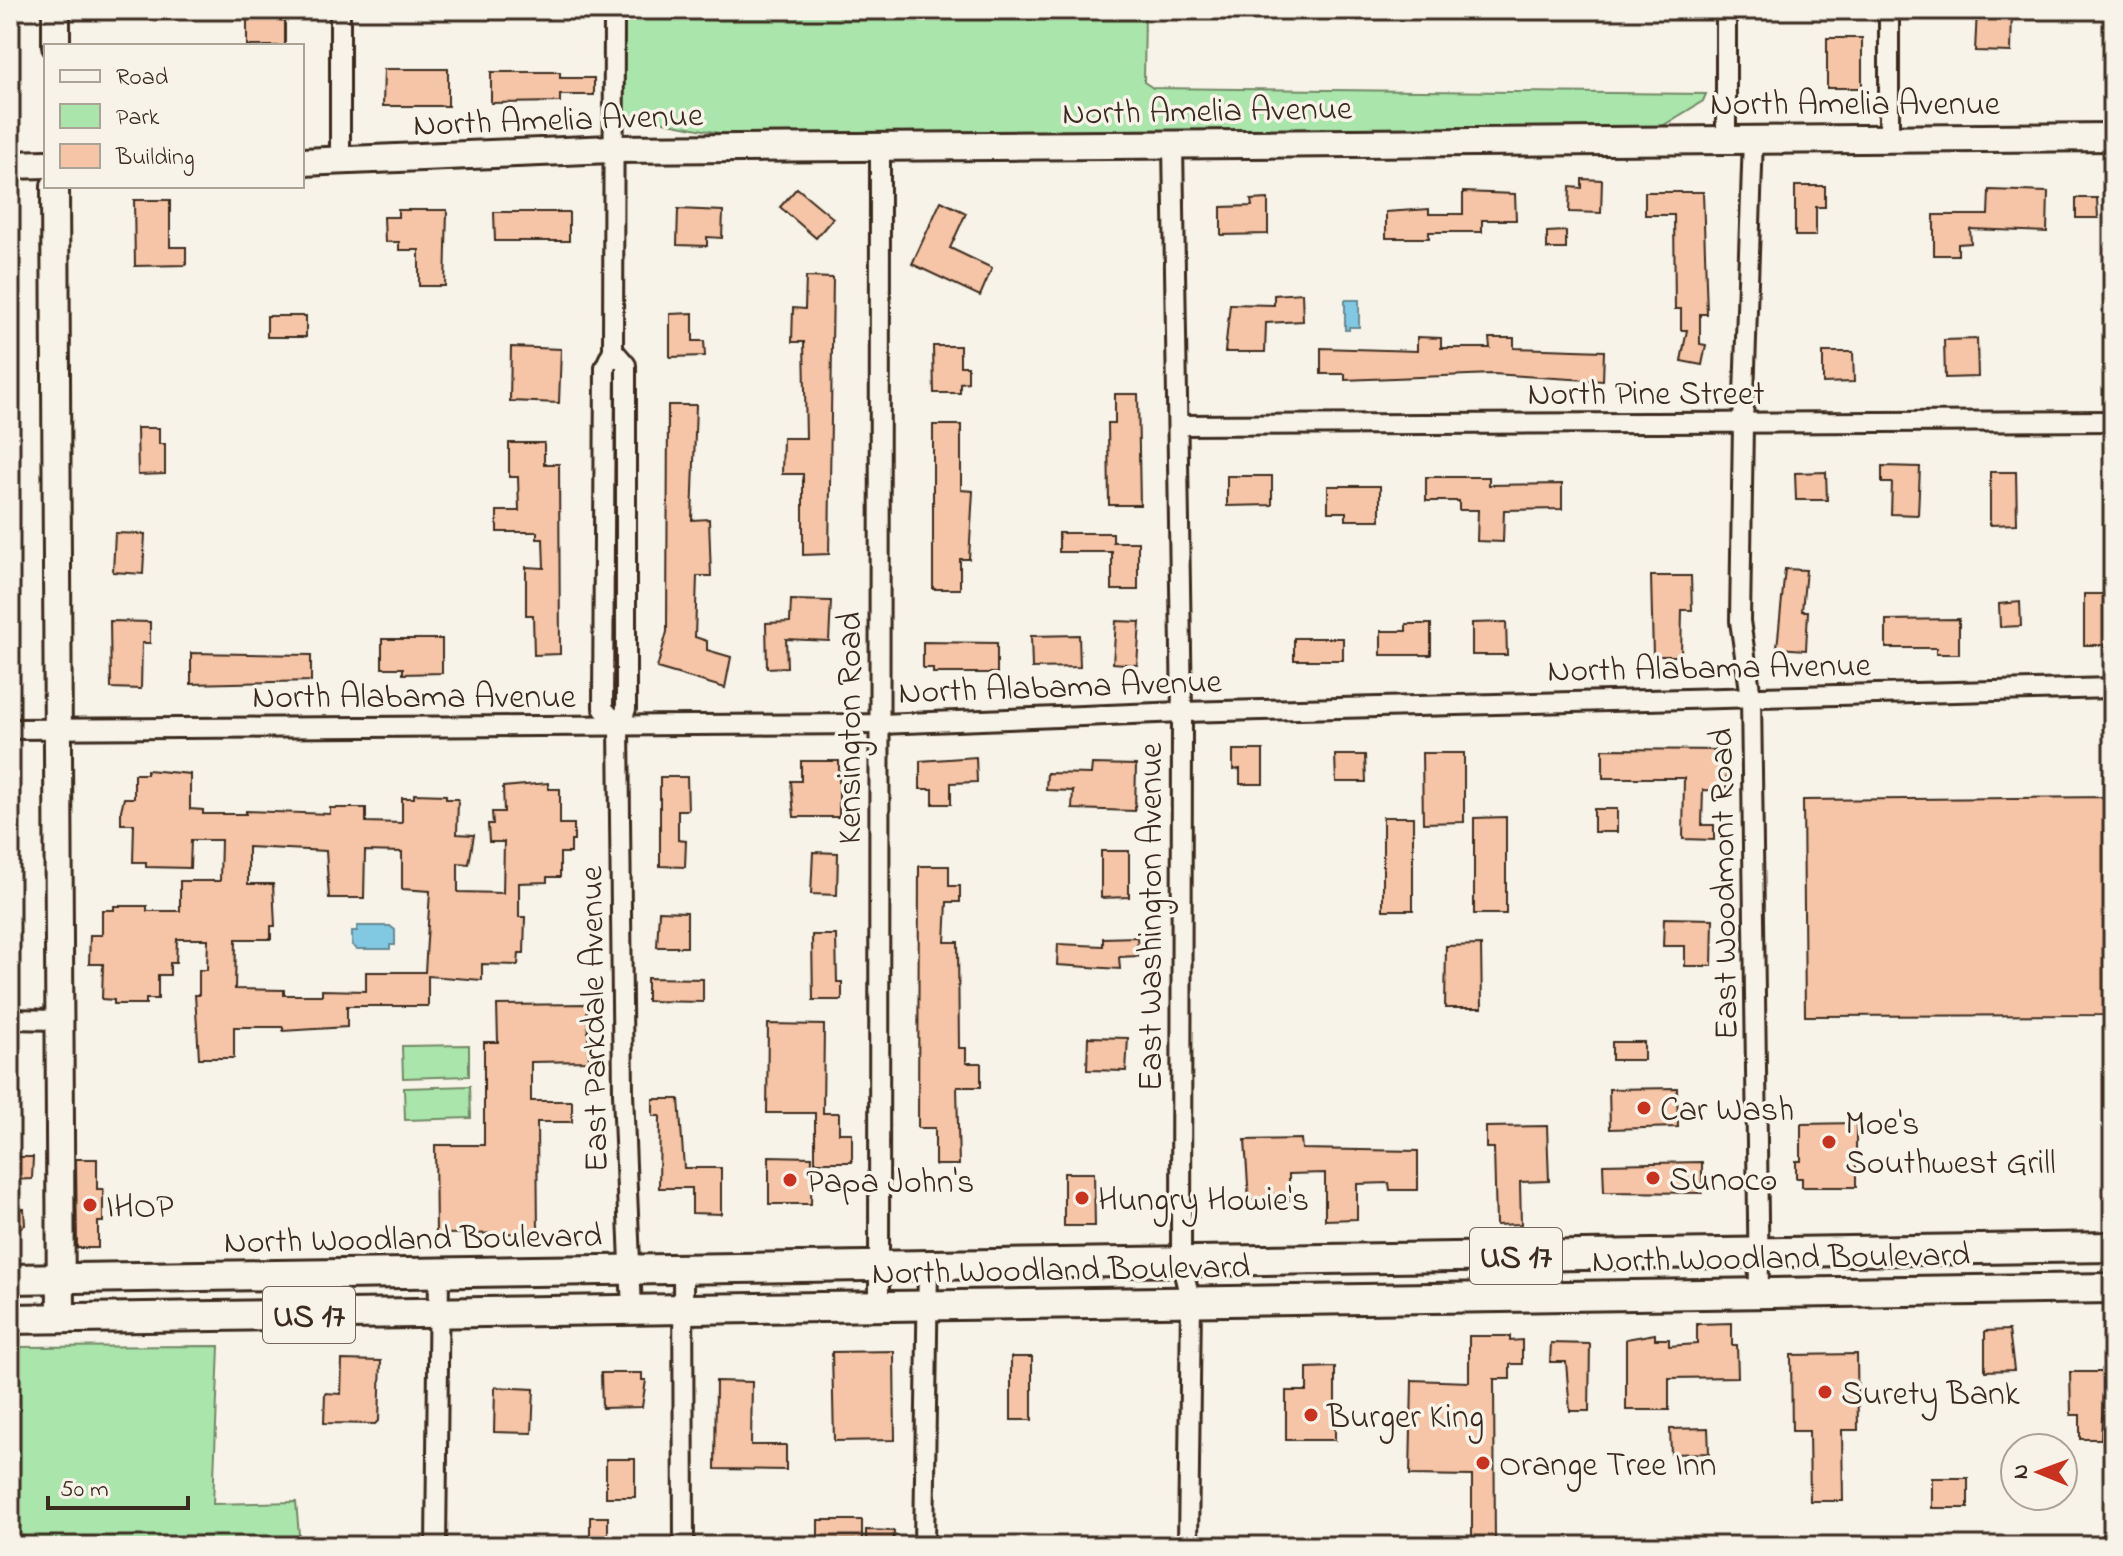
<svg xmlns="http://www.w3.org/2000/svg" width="2123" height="1556" font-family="'Indie Flower',sans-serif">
<rect width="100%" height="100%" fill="#f7f3e8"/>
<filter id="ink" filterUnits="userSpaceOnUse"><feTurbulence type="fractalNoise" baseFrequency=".0125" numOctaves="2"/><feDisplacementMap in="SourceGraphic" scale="16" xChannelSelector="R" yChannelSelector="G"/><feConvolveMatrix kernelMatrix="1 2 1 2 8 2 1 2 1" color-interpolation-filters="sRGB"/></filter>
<g filter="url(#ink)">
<g fill="#aae6ac" stroke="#728865" stroke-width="2">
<polygon points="624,10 1145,10 1144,82 1153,88 1706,94 1703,101 1659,128 754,140 623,114"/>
<polygon points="469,1045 469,1076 403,1078 402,1046"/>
<polygon points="470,1086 471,1118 405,1120 404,1088"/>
<polygon points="219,1346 213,1504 296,1502 300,1546 10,1546 10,1347"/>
</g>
<g fill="#81c9e2" stroke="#658994" stroke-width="2">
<polygon points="1345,300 1359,300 1359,327 1349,327 1349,330 1345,330"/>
<polygon points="357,926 390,926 395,930 395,945 390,945 390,949 357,949 352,945 352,931 357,931"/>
</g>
<g fill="#f6c4a6" stroke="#3b2a1e" stroke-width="2" fill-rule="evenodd">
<rect x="247" y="10" width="38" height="36"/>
<polygon points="1977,10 2012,10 2011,52 1975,51"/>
<rect x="1827" y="38" width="35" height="50"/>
<polygon points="384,69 448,69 448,106 383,106"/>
<polygon points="491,72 560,72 560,78 594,78 594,95 560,95 560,102 491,103"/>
<polygon points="1582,179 1602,180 1601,213 1569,212 1570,187 1582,188"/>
<polygon points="1795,186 1825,186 1825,207 1816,207 1816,236 1795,236"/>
<polygon points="797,188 833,218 816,238 780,207"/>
<polygon points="1989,190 2048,192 2047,232 1970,229 1971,243 1958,244 1958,255 1934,255 1934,215 1988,215"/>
<polygon points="1463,192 1515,194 1516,220 1482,220 1482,232 1429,232 1429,238 1386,238 1386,212 1429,209 1429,214 1463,214"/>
<polygon points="1645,192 1703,192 1707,314 1700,314 1700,344 1706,345 1702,365 1681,361 1687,330 1681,330 1681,309 1675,309 1674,215 1645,215"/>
<polygon points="2076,198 2097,198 2098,218 2076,218"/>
<polygon points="1268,199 1268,234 1221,235 1221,207 1252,206 1251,200"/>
<polygon points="134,200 170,200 170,247 186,247 186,265 135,266"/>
<polygon points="941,201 966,213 950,248 992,268 980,296 912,264"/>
<polygon points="678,209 723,211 722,238 707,237 707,246 677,245"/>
<polygon points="398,210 447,210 445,286 419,286 419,250 399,250 399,242 385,242 384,217 398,217"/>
<polygon points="494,212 569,212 569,241 495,241"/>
<polygon points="1566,231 1566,249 1547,249 1547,232"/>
<polygon points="806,277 833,278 829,554 803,555 803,474 782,474 783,438 806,438 804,342 792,342 793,308 805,309"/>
<polygon points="1302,293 1303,321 1266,323 1265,352 1225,352 1230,304 1274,305 1274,295"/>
<polygon points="693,313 693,341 704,341 705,356 670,357 670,314"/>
<rect x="267" y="316" width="39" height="21"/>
<polygon points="1417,337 1441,338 1441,348 1490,348 1489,338 1514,338 1514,348 1604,351 1603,381 1493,374 1345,380 1345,374 1321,374 1321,348 1417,351"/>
<polygon points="1977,339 1978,377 1945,378 1944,340"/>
<polygon points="933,346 960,346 960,366 968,366 968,382 960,383 960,393 934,393"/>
<polygon points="511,347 561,349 559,403 510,401"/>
<polygon points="1823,352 1853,352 1854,382 1823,383"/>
<polygon points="1115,394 1138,394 1140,505 1109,505 1108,423 1115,423"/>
<polygon points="668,405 696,405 692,520 709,519 711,576 697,576 695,637 707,641 707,650 731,657 725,688 657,668 667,632"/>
<polygon points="933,425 961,425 961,490 973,491 969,559 960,559 960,589 933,589"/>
<polygon points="137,428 159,428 159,444 165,444 165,474 138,475"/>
<polygon points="509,443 544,443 544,464 559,464 560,654 534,655 533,615 526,615 526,567 544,568 543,539 537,539 537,532 497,532 497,511 519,511 518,477 509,477"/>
<polygon points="1882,466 1920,467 1918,515 1891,514 1892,483 1882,483"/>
<polygon points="1826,472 1827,500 1796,500 1795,473"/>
<polygon points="1990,472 2016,472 2017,524 1990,525"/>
<polygon points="1227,476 1272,476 1272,505 1227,506"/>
<polygon points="1426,477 1489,477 1489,485 1562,484 1562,509 1504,510 1503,542 1477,541 1478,510 1459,510 1459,501 1426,501"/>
<polygon points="1328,486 1380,486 1380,520 1346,520 1346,512 1328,512"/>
<polygon points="115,533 145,534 143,574 113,572"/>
<polygon points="1059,533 1113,533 1113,542 1138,542 1138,590 1112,590 1112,552 1059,552"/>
<polygon points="1785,569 1806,570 1802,611 1808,611 1806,650 1777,648"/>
<polygon points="1651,576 1691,576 1692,610 1682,610 1681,656 1653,656"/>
<rect x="2084" y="594" width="29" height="51"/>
<polygon points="791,600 831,601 829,641 786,639 787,667 767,668 766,623 790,622"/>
<polygon points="2020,602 2021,626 2000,627 1999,604"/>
<polygon points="1959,619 1959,654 1936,654 1936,648 1886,648 1886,620"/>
<polygon points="110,621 150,622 150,643 142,643 141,689 111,688"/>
<polygon points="1116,621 1140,622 1137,665 1113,663"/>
<polygon points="1506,622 1507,655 1472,655 1472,623"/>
<polygon points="1406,624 1431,624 1431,655 1381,655 1381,631 1406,631"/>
<polygon points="1079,635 1080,667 1032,668 1031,636"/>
<rect x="1294" y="638" width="49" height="22"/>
<polygon points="382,639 442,639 442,673 403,674 403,668 382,668"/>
<polygon points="923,642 997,643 997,673 933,673 933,668 923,668"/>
<polygon points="191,653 311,655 311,681 191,684"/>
<polygon points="1603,749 1727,750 1726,791 1703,790 1702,825 1714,825 1714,840 1683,839 1684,778 1603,778"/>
<polygon points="1233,750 1263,750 1263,784 1240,784 1240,769 1233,770"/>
<polygon points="1422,753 1464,753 1464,822 1423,823"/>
<polygon points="1335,755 1365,755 1366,782 1336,782"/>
<polygon points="976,757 977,782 951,783 951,804 933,804 933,789 920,789 920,761"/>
<polygon points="801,761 839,761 839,817 794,817 791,781 801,781"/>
<polygon points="1092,764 1136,765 1135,811 1072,809 1073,791 1046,790 1047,773 1091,774"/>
<path d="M147,770L190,774V809L203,810V814H246V811L330,814V808H366V822L402,823V798H414V794L446,795V799H458L457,834L474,835L469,864L458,863V892L503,893L504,842H489L488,824H493L492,812H504L503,787L548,783V789H560V824H574V841H571V853H560V877H547V882L519,883V917H525L524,953H519L518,965L482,964V980L428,976V1006H347V1027L283,1031V1027H234V1058H199L195,995H199V970H207L208,939H177L176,963H170V975H158V999H146V1004H114V1000L102,999L103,964H89L90,935H102V910H114V906H147V911H180V881H220L221,840H191L190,868L146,867V862H133L134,824H121V810L124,798H134V774H147ZM248,847L326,851L329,898H364L365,851L402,852V889L430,891L425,972H366V991L322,990V995H284V990L235,989L236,939H271V926H275L273,884H248Z"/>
<polygon points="660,777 687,777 688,810 678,810 678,840 686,841 685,867 660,866"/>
<polygon points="2113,797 2113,1015 1805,1016 1803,800"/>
<rect x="1594" y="809" width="23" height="23"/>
<rect x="1383" y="817" width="30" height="93"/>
<polygon points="1506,817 1506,914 1474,914 1474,818"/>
<polygon points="1101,851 1129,851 1129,897 1101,898"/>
<polygon points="813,852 838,853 837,895 811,894"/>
<polygon points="919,866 949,866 949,886 960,886 960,902 947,902 945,942 958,942 959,1048 966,1048 966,1063 981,1063 981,1087 957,1087 959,1165 935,1165 935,1128 918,1128"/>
<polygon points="659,911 687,912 687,947 657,947"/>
<polygon points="1664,918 1713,919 1712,966 1685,966 1685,946 1663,946"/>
<polygon points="812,935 836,935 837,982 842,982 842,1000 813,1000"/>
<polygon points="1137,937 1138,956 1119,957 1120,969 1057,965 1058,944 1103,946 1103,938"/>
<polygon points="1481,945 1482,1008 1445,1008 1446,946"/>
<polygon points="647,978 703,979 703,1002 647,1001"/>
<polygon points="587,1004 589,1061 531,1062 531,1101 572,1101 572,1122 537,1122 538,1233 436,1234 435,1145 484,1145 484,1042 498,1042 497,1005"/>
<polygon points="768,1024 824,1025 823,1113 839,1113 839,1133 852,1133 852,1162 815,1162 815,1113 767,1113"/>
<polygon points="1088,1037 1128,1038 1126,1071 1087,1070"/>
<rect x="1612" y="1042" width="32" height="18"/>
<polygon points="1677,1088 1678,1127 1610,1129 1609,1089"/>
<polygon points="653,1099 679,1099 684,1168 721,1168 721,1214 692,1213 692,1188 659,1188 660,1116 653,1116"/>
<polygon points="1856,1123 1856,1187 1802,1187 1802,1178 1796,1178 1796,1161 1801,1161 1801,1124"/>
<polygon points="1547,1126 1549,1181 1520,1182 1521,1224 1496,1225 1494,1148 1486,1148 1486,1127"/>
<polygon points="1301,1139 1302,1149 1418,1151 1418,1190 1390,1190 1389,1183 1357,1184 1357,1219 1325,1220 1325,1173 1289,1174 1289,1200 1249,1200 1245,1140"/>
<polygon points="769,1156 812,1157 811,1204 769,1204"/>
<polygon points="10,1157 33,1157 32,1179 10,1180"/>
<polygon points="76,1159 97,1159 97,1189 103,1189 103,1222 98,1222 98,1248 77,1248"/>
<polygon points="1702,1162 1702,1193 1604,1192 1603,1164"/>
<polygon points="1064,1173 1094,1173 1095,1226 1064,1226"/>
<polygon points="10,1208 24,1209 25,1225 10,1234"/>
<polygon points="1732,1323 1732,1345 1737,1345 1738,1377 1669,1378 1669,1410 1626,1410 1626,1339 1655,1334 1655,1339 1669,1339 1669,1346 1697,1344 1697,1324"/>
<polygon points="2009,1330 2014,1370 1985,1371 1985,1331"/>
<polygon points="1469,1336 1510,1336 1510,1341 1522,1340 1522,1364 1510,1364 1510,1379 1494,1379 1495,1546 1472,1546 1472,1476 1410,1475 1412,1380 1469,1382"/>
<polygon points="1551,1343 1590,1344 1589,1411 1570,1411 1566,1362 1550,1362"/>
<polygon points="894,1351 895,1440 834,1441 832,1352"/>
<polygon points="1857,1354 1858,1430 1842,1430 1843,1501 1810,1501 1809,1431 1792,1431 1791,1355"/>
<rect x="1011" y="1357" width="21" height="63"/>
<polygon points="342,1360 381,1361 379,1420 375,1424 324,1423 325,1393 341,1394"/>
<polygon points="1335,1367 1335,1440 1286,1440 1286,1391 1307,1391 1307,1368"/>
<polygon points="2070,1372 2104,1372 2101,1439 2080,1439 2080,1415 2071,1415"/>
<polygon points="601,1373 642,1373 642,1380 646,1380 642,1407 602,1408"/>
<polygon points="716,1381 752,1382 751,1445 786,1445 786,1470 715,1469"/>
<polygon points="495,1387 534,1389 532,1433 494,1432"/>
<polygon points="1708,1428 1709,1453 1671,1454 1670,1429"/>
<rect x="606" y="1459" width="29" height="38"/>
<rect x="1932" y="1478" width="36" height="30"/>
<rect x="590" y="1517" width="18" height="28"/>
<rect x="818" y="1520" width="44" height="20"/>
<polygon points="866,1530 894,1531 893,1546 866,1546"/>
</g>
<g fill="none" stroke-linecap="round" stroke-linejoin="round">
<g stroke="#3b2a1e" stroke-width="24">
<g id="street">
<polyline points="340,10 340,162"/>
<polyline points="614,10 613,350 605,367 603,708 619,727"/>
<polyline points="1726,10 1726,139"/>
<polyline points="1889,10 1889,137"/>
<polyline points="1753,139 1743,424 1740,621 1751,697 1759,1292"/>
<polyline points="1173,145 1182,712 1181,1261 1191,1303 1188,1546"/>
<polyline points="613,350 626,365 626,709 619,727 623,1093 632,1311"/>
<polyline points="1179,425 2113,421"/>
<polyline points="10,729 880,724 1182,712 2113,688"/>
<polyline points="10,1019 57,1020"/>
<polyline points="683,1269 684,1546"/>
<polyline points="879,1307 880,149"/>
<polyline points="436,1546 439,1273"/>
<polyline points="924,1546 928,1265"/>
</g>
</g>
<g stroke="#3b2a1e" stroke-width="32">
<g id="secondary">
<polyline points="56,46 56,10"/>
<polyline points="302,162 611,149 2113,137"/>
<polyline points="10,165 46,164"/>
<polyline points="55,186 61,1318"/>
</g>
</g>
<g stroke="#3b2a1e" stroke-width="34">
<g id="primary">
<polyline points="10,1279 2113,1247"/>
<polyline points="10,1319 2113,1288"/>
</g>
</g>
<use href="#street" stroke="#f7f3e8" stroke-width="18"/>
<use href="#secondary" stroke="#f7f3e8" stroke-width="26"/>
<use href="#primary" stroke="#f7f3e8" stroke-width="28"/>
</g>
</g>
<g fill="#c8321e" stroke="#f7f3e8" stroke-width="3">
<circle cx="1644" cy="1108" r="8"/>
<circle cx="1829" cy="1142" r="8"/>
<circle cx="1653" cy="1178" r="8"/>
<circle cx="790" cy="1180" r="8"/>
<circle cx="1082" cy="1198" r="8"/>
<circle cx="90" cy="1205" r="8"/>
<circle cx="1825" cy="1392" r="8"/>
<circle cx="1311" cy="1415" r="8"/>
<circle cx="1483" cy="1463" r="8"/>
</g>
<g text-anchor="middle" stroke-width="7" stroke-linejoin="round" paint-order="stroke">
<g fill="#f7f3e8" stroke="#73665b" stroke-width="2">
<rect x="1470" y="1228" width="92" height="56" rx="6"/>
<rect x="263" y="1287" width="92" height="56" rx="6"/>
</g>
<g font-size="32" font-weight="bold" fill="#3b2a1e">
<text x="1516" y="1267">US 17</text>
<text x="309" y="1326">US 17</text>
</g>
<g font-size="34" fill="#3b2a1e" stroke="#f7f3e8">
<text x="1855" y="114">North Amelia Avenue</text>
<text transform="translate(1207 109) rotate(-1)" y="12">North Amelia Avenue</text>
<text transform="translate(558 118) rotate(-2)" y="12">North Amelia Avenue</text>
<text x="1646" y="404">North Pine Street</text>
<text transform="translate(1709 666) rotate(-1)" y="12">North Alabama Avenue</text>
<text transform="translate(1060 685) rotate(-2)" y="12">North Alabama Avenue</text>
<text x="414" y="707">North Alabama Avenue</text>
<text transform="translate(848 728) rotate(-90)" y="12">Kensington Road</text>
<text transform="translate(1722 884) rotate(-91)" y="12">East Woodmont Road</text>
<text transform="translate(1149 917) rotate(-90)" y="12">East Washington Avenue</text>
<text transform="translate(592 1019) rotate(-91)" y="12">East Parkdale Avenue</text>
<text transform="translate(413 1237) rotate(-1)" y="12">North Woodland Boulevard</text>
<text transform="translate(1781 1256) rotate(-1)" y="12">North Woodland Boulevard</text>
<text transform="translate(1061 1268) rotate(-1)" y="12">North Woodland Boulevard</text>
</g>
<g font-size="34" fill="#3b2a1e" stroke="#f7f3e8" text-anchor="start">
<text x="1660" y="1120">Car Wash</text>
<text x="1845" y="1134">Moe's<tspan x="1845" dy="39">Southwest Grill</tspan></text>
<text x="1669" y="1190">Sunoco</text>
<text x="806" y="1192">Papa John's</text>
<text x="1098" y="1210">Hungry Howie's</text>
<text x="106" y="1217">IHOP</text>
<text x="1841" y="1404">Surety Bank</text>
<text x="1327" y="1427">Burger King</text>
<text x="1499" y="1475">Orange Tree Inn</text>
</g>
</g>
<rect width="2123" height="1556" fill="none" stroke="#f7f3e8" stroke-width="40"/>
<rect x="20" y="20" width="2083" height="1516" fill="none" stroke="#3b2a1e" stroke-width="3" filter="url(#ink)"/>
<rect x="44" y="44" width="260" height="144" fill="#f7f3e8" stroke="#aca397" stroke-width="2"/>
<rect x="60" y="70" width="40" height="12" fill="#f7f3e8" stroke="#aca397" stroke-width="2"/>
<text x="116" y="84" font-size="24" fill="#3b2a1e">Road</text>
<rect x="60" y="104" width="40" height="24" fill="#aae6ac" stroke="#aca397" stroke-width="2"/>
<text x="116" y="124" font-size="24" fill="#3b2a1e">Park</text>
<rect x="60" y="144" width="40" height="24" fill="#f6c4a6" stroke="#aca397" stroke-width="2"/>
<text x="116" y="164" font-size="24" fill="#3b2a1e">Building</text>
<g transform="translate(2039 1472) rotate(271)"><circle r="38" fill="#f7f3e8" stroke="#aca397" stroke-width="2"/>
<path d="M0-6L14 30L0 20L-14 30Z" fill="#c8321e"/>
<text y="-12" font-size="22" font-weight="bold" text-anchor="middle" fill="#3b2a1e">N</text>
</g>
<path d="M48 1496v12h140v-12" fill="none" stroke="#3b2a1e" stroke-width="4"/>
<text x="60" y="1496" font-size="24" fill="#3b2a1e" stroke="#f7f3e8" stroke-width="6" paint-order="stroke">50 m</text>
</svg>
